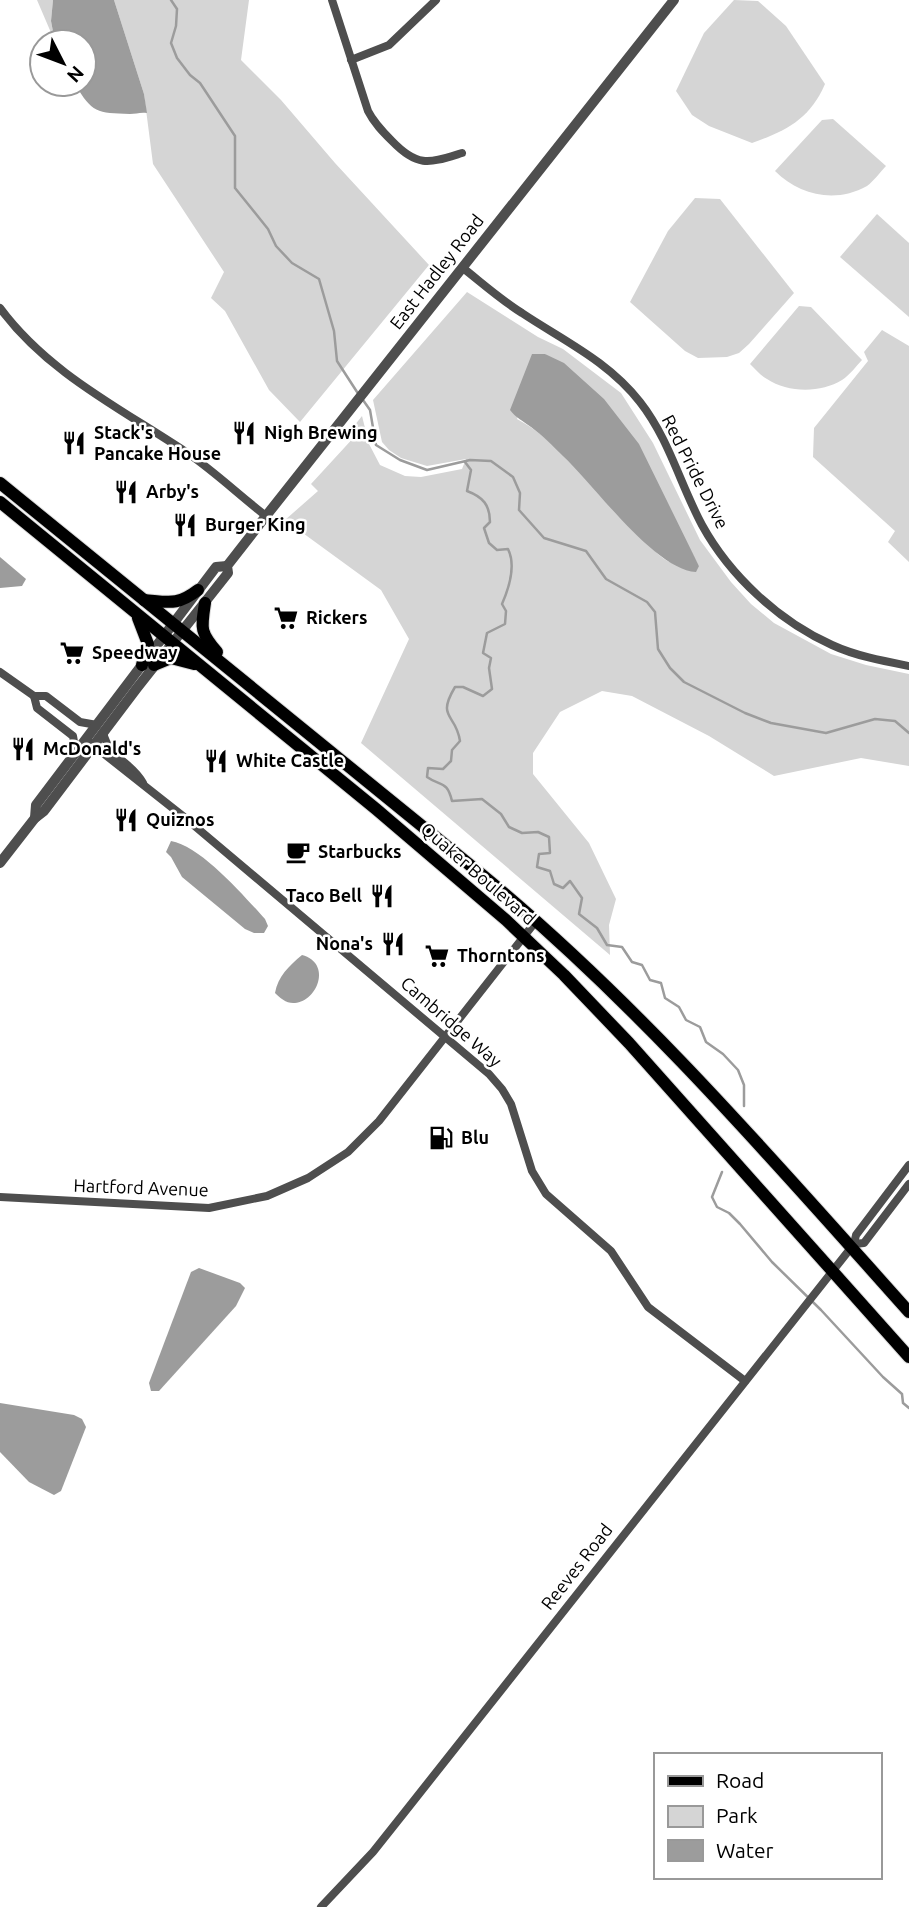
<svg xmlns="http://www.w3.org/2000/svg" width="909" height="1907" font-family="Ubuntu,sans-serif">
<rect width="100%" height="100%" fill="#fff"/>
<g fill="#d5d5d5" fill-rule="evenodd">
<polygon points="37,0 53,0 51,21 55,42"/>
<polygon points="114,0 249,0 241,60 281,100 335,163 429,265 300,422 269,390 225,311 211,298 224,272 153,164 144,94"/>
<path d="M734,0L758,1L786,26L825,84C810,119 786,131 752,143L709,126L692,115L676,91L704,33Z"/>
<path d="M833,119L886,166C880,172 874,181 867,186C835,204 799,195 775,171L822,120Z"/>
<polygon points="695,198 720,199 794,293 749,344 739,353 727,357 698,358 685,351 630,302 668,231"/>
<polygon points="877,214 909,243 909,317 840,257"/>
<path d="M467,292L538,337L563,349L621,393L653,443L700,540L731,582L751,604L774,623L831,654L866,665L909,674V766L861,758L774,776L709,736L632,696L602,691L560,712L533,753V774L589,843L616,899L609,925L610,955L361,743L409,639L381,590L285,520L318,491L311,484L356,435L354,426L362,416L369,444L380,465L405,476L421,477L462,469L466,459L427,466L401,458L389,450L382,442L373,400ZM545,354L668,507L699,566C691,565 680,566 672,563C661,559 651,547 643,539C604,503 563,443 517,419Z"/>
<path d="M799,306L811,307L862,360C856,366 850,375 842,380C821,393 788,393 767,379C761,376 755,369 750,364Z"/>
<polygon points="882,330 909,346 909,562 888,542 895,531 813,457 814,428 868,361 864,352"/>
</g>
<g fill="#9c9c9c">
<path d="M53,0H114L144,94L147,113C140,112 136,114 130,114C97,113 92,113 75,84H84V42H55L51,21Z"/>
<path d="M532,354H545L564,363L604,399L639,444L699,566L696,572C655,570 594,485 563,456C553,446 542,435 531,427C523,421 516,418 510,410Z"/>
<polygon points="0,557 26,579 22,586 0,588"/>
<path d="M171,841C201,846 244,896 265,919L268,926L264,933H254L245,929L182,877L171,857L166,852Z"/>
<path d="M302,955C332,963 318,1001 295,1003C287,1004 280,998 275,993C278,976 289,966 302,955Z"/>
<polygon points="199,1268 240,1283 245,1288 236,1306 159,1391 151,1391 149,1383 191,1272"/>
<polygon points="0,1403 74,1415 82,1419 86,1427 61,1491 54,1495 29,1482 0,1452"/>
</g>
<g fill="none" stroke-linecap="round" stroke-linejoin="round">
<g stroke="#9c9c9c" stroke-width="2.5">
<polyline points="171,0 177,9 176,26 171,43 177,58 190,75 200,83 235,136 235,188 268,229 276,246 292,263 319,279 334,331 337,361 359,395"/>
<polyline points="363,400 370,410 376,445 400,460 427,470 470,460 491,461 513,477 520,493 519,510 544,538 586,551 606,579 647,602 655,612 658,649 670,668 684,682 745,713 771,723 826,733 875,719 895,721 909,733"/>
<path d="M465,462L471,470L467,491C483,497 490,505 490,522L484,528L489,543L497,550L508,549C516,565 509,588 502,604L506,611L505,624L487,633L483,653L491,658L489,668L492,689L483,696L463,687H455C436,719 456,713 460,741L452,750L451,761L443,769L428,768L427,777C441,787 447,780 452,801L482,799L501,814L509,827L522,833L538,832L549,837L550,853L539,854L537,867L550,871L554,884L563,888L570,881L582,898L579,914L597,928L607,945L622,947L632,962L642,965L650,980L661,983L665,998L679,1007L686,1020L700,1027L706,1042L723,1054L738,1070L744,1085V1106"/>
<polyline points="722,1172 712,1197 717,1207 729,1213 740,1224 772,1262 821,1310 883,1377 902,1394 903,1403 909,1408"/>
</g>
<g stroke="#dbdbdb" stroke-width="14">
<g id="primary">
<path d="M0,483L481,874C639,1004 773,1160 909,1312"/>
<polyline points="0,502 376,809 506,920 564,975 629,1043 909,1357"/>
<path d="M144,600C169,602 177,606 198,590"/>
<path d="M205,603C201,629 200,632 217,652"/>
<polyline points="138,618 148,644 142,665"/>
<polyline points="154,665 171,658 194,664"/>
</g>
</g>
<g stroke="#4e4e4e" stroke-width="8">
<path d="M332,0L368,111C374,123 383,132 392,141C418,168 429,163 462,153"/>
<polyline points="351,60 389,45 436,0"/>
<path d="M463,268C482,283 501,300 522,313C564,341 608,361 640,402C669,439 680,484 702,525C730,576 779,621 832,645C856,656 883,661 909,666"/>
<path d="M0,308C48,373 120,408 186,452C214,471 239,495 266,516"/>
<polyline points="0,672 34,696 37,708 73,736 76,753"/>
<polyline points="34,696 46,696 80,722 97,725"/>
<path d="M103,732C109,759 131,761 143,783"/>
<polyline points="89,742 184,817 489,1074 502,1089 511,1104 532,1171 546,1194 611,1251 648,1307 745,1381"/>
<polyline points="0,1197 209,1208 267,1196 308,1178 348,1152 379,1121 536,921"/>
<polyline points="854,1244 864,1243 909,1184"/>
<polyline points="321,1907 373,1852 404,1813 854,1244 856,1235 909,1165"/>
</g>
<g stroke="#4e4e4e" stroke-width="10">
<polyline points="35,818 36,805 216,567 227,566"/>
<polyline points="0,863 35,818 44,811 137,688 228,573 227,566 266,516 674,0"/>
</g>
<use href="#primary" stroke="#000" stroke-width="12"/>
</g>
<defs>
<g id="restaurant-bare" transform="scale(1.89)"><path d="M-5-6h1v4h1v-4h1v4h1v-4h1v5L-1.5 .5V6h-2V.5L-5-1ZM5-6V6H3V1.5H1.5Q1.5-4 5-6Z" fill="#000" stroke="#fff" stroke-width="2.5" paint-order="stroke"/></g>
<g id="supermarket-bare" transform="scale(1.89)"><path d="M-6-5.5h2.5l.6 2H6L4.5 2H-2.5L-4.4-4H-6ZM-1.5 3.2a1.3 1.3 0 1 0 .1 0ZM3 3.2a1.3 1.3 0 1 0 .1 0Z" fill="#000" stroke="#fff" stroke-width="2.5" paint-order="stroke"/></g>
<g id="cafe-bare" transform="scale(1.89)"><path d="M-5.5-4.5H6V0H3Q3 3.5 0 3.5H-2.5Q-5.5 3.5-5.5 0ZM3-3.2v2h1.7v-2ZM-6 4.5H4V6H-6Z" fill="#000" stroke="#fff" stroke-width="2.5" paint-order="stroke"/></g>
<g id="fuel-bare" transform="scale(1.89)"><path d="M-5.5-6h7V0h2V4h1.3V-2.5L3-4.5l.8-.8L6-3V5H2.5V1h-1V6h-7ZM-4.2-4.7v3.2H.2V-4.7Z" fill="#000" stroke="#fff" stroke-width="2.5" paint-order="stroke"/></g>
</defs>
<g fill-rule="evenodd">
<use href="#restaurant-bare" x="244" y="433"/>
<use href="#restaurant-bare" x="74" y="443"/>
<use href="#restaurant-bare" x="126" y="492"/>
<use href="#restaurant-bare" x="185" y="525"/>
<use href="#supermarket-bare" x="286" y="618"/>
<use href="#supermarket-bare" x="72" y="653"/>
<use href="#restaurant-bare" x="23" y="749"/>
<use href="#restaurant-bare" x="216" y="761"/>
<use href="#restaurant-bare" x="126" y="820"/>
<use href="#cafe-bare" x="298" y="852"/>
<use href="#restaurant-bare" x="382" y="896"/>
<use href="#restaurant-bare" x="393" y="944"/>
<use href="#supermarket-bare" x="437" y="956"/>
<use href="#fuel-bare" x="441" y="1138"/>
</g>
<g text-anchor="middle" stroke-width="5" stroke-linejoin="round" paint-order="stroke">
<g font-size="18" fill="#000" stroke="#fff">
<text transform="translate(437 272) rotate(-52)" y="6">East Hadley Road</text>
<text transform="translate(695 472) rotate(63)" y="6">Red Pride Drive</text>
<text transform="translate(478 874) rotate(41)" y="6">Quaker Boulevard</text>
<text transform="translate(451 1022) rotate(41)" y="6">Cambridge Way</text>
<text transform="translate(141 1188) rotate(2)" y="6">Hartford Avenue</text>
<text transform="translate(577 1567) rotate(-52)" y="6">Reeves Road</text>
</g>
<g font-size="18" font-weight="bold" fill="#000" stroke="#fff" text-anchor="start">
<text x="94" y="439">Stack's<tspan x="94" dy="21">Pancake House</tspan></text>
<text x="264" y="439">Nigh Brewing</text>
<text x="146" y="498">Arby's</text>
<text x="205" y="531">Burger King</text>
<text x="306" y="624">Rickers</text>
<text x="92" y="659">Speedway</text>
<text x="43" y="755">McDonald's</text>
<text x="236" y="767">White Castle</text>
<text x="146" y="826">Quiznos</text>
<text x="318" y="858">Starbucks</text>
<text x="362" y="902" text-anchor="end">Taco Bell</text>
<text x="373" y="950" text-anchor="end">Nona's</text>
<text x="457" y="962">Thorntons</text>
<text x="461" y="1144">Blu</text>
</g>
</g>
<rect x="654" y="1753" width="228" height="126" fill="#ffffff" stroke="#999999" stroke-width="2"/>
<rect x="668" y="1776" width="35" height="10" fill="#000000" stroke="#999999" stroke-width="2"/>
<text x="716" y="1788" font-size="21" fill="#000000">Road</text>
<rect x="668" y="1806" width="35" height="21" fill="#d5d5d5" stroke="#999999" stroke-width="2"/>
<text x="716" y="1823" font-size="21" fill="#000000">Park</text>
<rect x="668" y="1840" width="35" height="21" fill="#9c9c9c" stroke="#999999" stroke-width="2"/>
<text x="716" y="1858" font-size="21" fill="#000000">Water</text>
<g transform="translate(63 63) rotate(132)"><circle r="33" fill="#ffffff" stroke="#999999" stroke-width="2"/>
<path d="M0-5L12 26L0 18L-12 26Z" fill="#000000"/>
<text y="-10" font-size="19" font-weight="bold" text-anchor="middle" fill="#000000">N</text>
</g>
</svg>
